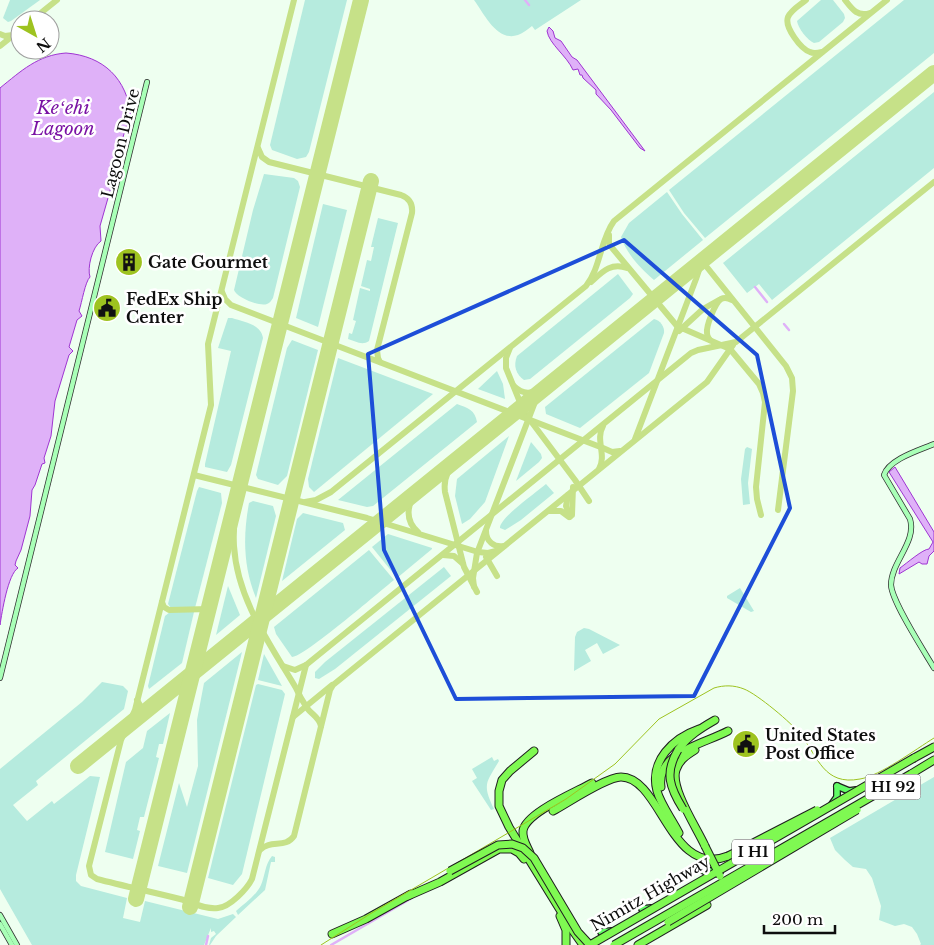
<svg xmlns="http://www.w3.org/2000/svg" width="934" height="945" font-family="'Libre Baskerville',serif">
<rect width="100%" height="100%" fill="#eefff0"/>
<g fill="#b6ebde">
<polygon points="10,0 40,0 11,21 8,22 3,18"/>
<polygon points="305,0 347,0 309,152 306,157 297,159 272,150 270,145"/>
<path d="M474,0H581L535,30L532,26C528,29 523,33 518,35C497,42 485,15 474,0Z"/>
<path d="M821,0H833L844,14L845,18L843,22L819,42L814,43C807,40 798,28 797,21Z"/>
<polygon points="904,0 934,0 934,53 705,238 684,213 669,190"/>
<polygon points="934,92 934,168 772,300 759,284 747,293 723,263"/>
<path d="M264,174L294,178L298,181L300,187L273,298C271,301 270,303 267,304C259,307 236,297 234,290L253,210Z"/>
<path d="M667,192L682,214L703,240L654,280C641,269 626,253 621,237L629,223Z"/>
<polygon points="323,204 347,210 318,327 296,318"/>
<path d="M378,218L398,223L369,341C362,346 355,341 348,339L349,333L352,334L356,321L353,320L360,288L370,291V289L361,286L367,260L371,261L374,247H371Z"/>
<path d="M618,274L633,294L630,298L530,379L524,380C516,374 513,366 517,356Z"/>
<path d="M228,318H232C244,322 261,324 263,338L231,465L227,472L205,467V464L231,351L218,348Z"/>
<path d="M654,319C660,320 665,327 664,333L649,373L580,428L546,414L545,407Z"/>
<polygon points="292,340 318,350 287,476 278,485 258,479 256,475 287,348"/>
<polygon points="338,358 433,394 314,492 309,487 308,479"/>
<polygon points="497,371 503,384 505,399 478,389"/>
<path d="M457,404C468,408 475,410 477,422L373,506L367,507L338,500Z"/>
<polygon points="509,436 485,502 470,519 462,524 455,496 457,479"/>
<polygon points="531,442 541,454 542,458 539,462 516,481"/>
<polygon points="747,447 752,449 748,483 750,504 743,505 741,479 745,449"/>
<path d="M546,484L554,493L521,520L505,530L500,528C499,518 537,492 546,484Z"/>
<polygon points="199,487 221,493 222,503 195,608 171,608 168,604 197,491"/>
<path d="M253,501L273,506L276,516L256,598C243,567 243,535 249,503Z"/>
<polygon points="303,513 343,523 345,530 282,581 297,519"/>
<polygon points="388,534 432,548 432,549 397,578 372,547"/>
<path d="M369,550L394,580C379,592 304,657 292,657L276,634L274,627Z"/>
<polygon points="444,567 451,576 335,669 319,679 315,678 315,672 325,662"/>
<polygon points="228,586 240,615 216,635"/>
<polygon points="740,588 754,611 751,612 727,598 727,596"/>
<polygon points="170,612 194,612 182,663 149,689 148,686 165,616"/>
<polygon points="584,628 589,629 620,645 603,654 597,643 585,650 591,661 574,671 575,637 577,632"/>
<polygon points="242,652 187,873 158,866 179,783 187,807 198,766 197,720 204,683"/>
<polygon points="264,654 282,686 258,680"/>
<polygon points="102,682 123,686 128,691 124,709 36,781 38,785 13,805 27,821 52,801 54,804 90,776 100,777 76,875 76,881 81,886 127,898 123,918 140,922 145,901 218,919 233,914 236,917 216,936 210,945 209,945 211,938 216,934 214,931 211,932 211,928 204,945 32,945 0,889 0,769 82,702"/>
<polygon points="258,684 282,690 285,694 242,874 233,885 208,878 256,685"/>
<polygon points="170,713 163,744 159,744 156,757 159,758 144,817 140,817 137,830 140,831 133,859 105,852 126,762 143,748 147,731"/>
<path d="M492,757L494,761L498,759L499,761C486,783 482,784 494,809L491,810L472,781L477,778L472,769Z"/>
<polygon points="934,777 934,945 920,945 921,944 917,934 912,927 904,924 895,926 879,920 881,906 872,878 866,869 853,867 845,860 835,850 830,838"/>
<path d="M272,856L275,857V862H271L265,890L238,915L236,911C244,904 256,896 261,885C265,876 265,864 272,856Z"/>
</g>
<g fill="#dfb1f8" stroke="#9f35d2">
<path d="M549,27L553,31L555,38L561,41L572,57L577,60L645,151L640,148L611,110L596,94V90L583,78L582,75H580L578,69L573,70C567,56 549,44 547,31Z"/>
<path d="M66,53C104,56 127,79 131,116L128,121L118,153L121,160L115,163L114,165L110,191L100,226L101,241C92,247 87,268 90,277C85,282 82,302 79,311L82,316L77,320L69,347L73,351L69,355L55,401L51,436L44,458L45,463L42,464L35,485L32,490L30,516L21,550L16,561L15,565L18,568C8,574 2,612 0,625V88C21,71 38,55 66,53Z"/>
<path d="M895,467L934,532V551L929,556L927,564H922L919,562L899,574L900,568C907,563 923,549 929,549L933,542L889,472Z"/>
</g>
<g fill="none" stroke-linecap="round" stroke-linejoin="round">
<g stroke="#dfb1f8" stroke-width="2.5">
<polyline points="525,0 529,5"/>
<polyline points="755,287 767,302"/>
<polyline points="784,324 789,330"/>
<polyline points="206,945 208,936"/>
<polyline points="331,945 412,898"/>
</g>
<g stroke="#c6e188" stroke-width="6">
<path d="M294,0L208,344L211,405L135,710L121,740L89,866L91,875L97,879C124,886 152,892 180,899C192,902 205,910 218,908C230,907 247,889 252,879L306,665L691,353L698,350L736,342L934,182"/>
<path d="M806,0C800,5 791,10 788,17C784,27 801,49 810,52C814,54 818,53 822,52"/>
<path d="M845,0C852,9 857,17 870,13"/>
<polyline points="32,20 57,0"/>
<polyline points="0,34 5,36 13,35"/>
<polyline points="0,46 20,30"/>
<path d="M258,148L262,157L269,162L401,195C409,198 413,204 412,213L377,350L378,358L380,362"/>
<polyline points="609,235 609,243 613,249 677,326 730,349 759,384 763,393 765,402 756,487 757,499 761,515"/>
<polyline points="702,261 786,366 792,378 793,391 778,510"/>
<path d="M591,282C602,272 611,262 627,268"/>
<polyline points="222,292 225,299 231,305 603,448 612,452 620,451"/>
<polyline points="679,331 703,309 719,300"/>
<path d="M710,340C708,337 707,337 707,333C706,326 715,303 721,299C725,297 728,298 732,300"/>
<polyline points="510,348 506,358 506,368 524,412 575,480 589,501"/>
<path d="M514,386C523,395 532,394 543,388"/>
<polyline points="635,439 696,279 702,261"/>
<path d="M459,458C449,468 443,477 445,492L464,567L477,592"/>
<path d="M599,469C607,455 595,440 603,426"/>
<polyline points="194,475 367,518 478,552 488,553 496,551"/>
<path d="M418,491C407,503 404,520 418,532"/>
<path d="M238,493C235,510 233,528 234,546C237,599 270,644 296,688C299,695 303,702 307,708C312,715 319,717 321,726"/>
<polyline points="568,495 566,506 570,517"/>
<path d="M305,502L316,500L331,492L586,286C601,267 600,240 614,221L887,0"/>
<polyline points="549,511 561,511 569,517"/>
<polyline points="572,515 573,487"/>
<path d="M486,531C486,541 494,548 504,546"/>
<polyline points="443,555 454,556 462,563"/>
<polyline points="486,557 497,576"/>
<polyline points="474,587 473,578 477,553 535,402 539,394 547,386"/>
<polyline points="162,602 164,607 169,610 209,609"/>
<polyline points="283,666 295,670 306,665"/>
<polyline points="137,700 141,707 147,708 161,699"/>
<polyline points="293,717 332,685"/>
<path d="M260,850C271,839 285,849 294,836L330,690L333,685L707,382L733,345"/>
</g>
<g stroke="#c6e188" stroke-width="16">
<polyline points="78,766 934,73"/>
<polyline points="136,899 361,0"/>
<polyline points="190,907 371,181"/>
</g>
<g stroke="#303030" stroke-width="6">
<g id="secondary">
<path d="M934,444C920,450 889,459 884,475L910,519C917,542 891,562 891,585C892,602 924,651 934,668"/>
<polyline points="0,678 147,82"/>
<polyline points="0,915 17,945"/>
<polyline points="0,924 12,945"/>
</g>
</g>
<g stroke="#1f1f1f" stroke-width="8">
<g id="primary">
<polyline points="837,786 849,791 856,790"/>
<polyline points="832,804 837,797 837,786"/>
<polyline points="697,866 704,871 714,871"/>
<polyline points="642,909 651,908"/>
<polyline points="601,932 612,931"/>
</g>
</g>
<g stroke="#1f1f1f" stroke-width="9">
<g id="highway">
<path d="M678,750C688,736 701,728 715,720"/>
<path d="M695,750C687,755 679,760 676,770C670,788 697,828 705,846"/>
<polyline points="534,751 510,771 502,780 499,791 499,806 509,827 573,931 583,945"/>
<polyline points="914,758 934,747"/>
<polyline points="911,774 934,760"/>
<path d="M661,787C656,752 704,744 728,731"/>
<path d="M553,811C568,803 606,777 621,777C661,777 671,879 728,856"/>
<path d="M679,833C672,819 661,805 657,791C649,761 673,738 699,729"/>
<path d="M530,853C527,846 522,839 523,831C525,813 576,792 592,783"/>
<polyline points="408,896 440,882 499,849 512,849 519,853 524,859"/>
<polyline points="560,916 566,930 566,945"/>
<polyline points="332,934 366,919 411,894"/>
<polyline points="638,945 707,905"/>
</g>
</g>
<use href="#secondary" stroke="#a9ffb7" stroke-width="4.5"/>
<use href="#primary" stroke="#60fd65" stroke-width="5.5"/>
<use href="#highway" stroke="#7ff952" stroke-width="7"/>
<path stroke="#9ec320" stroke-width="1" d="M321,945L370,914L566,799L615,764L659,719L714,688C724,685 734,685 744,689C757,694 792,723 801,735C818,757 824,786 860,779C880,776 916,749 934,738"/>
<g stroke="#1f1f1f" stroke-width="9" stroke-linecap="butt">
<g id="highway-bridge">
<path d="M678,750C664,773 670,788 683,809"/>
<polyline points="705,846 720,876"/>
<polyline points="728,856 817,810"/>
<polyline points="450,871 498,845 512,844 523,848 534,858 578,932 590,945 914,758"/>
<polyline points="668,922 857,810"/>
<polyline points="614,945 911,774"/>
</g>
</g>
<use href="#highway-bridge" stroke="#7ff952" stroke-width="7"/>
</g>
<path fill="none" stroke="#1d4ed8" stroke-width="4" stroke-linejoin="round" d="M624,240L757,355L790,508L694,696L456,699L384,550L368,354Z"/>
<defs>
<g id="building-disc" transform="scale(1.4375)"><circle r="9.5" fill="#9ec320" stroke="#fff"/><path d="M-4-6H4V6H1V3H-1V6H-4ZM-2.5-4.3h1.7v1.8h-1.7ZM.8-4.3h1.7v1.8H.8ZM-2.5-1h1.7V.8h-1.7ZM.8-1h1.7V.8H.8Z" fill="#111"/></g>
<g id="civic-disc" transform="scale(1.4375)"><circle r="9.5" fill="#9ec320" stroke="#fff"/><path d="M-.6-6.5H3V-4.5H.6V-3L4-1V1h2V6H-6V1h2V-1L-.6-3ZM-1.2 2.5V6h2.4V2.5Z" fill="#111"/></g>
</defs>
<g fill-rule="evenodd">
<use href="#building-disc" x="129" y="262"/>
<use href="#civic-disc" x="107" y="308"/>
<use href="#civic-disc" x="746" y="744"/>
</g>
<g text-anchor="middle" stroke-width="5" stroke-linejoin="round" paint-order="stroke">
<g fill="#fff" stroke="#565656" stroke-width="1">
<rect x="865.5" y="774.5" width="55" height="25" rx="4"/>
<rect x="732" y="839.5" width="42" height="25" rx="4"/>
</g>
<g font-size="15" font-weight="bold" fill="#0e0e0e">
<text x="893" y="792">HI 92</text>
<text x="753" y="857">I H1</text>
</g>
<g font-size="16" fill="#0e0e0e" stroke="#fff">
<text transform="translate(120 143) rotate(-76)" y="6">Lagoon Drive</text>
<text transform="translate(650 893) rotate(-30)" y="6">Nimitz Highway</text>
</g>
<g font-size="16" font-weight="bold" fill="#0e0e0e" stroke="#fff" text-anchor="start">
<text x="148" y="268">Gate Gourmet</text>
<text x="126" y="305">FedEx Ship<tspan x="126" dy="18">Center</tspan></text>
<text x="765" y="741">United States<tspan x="765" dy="18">Post Office</tspan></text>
</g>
<g font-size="18" font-style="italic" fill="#7a12a4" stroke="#fff">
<text x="63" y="114">Keʻehi<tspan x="63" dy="21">Lagoon</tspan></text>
</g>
</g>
<g transform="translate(35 35) rotate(141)"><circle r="24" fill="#ffffff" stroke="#9f9f9f"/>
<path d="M0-4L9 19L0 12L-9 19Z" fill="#9ec320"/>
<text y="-8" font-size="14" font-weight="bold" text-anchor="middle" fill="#0e0e0e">N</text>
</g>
<path d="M764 925v8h71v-8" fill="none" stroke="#0e0e0e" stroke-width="2.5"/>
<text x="772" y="925" font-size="15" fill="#0e0e0e" stroke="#ffffff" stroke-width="4" paint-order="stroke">200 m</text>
</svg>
